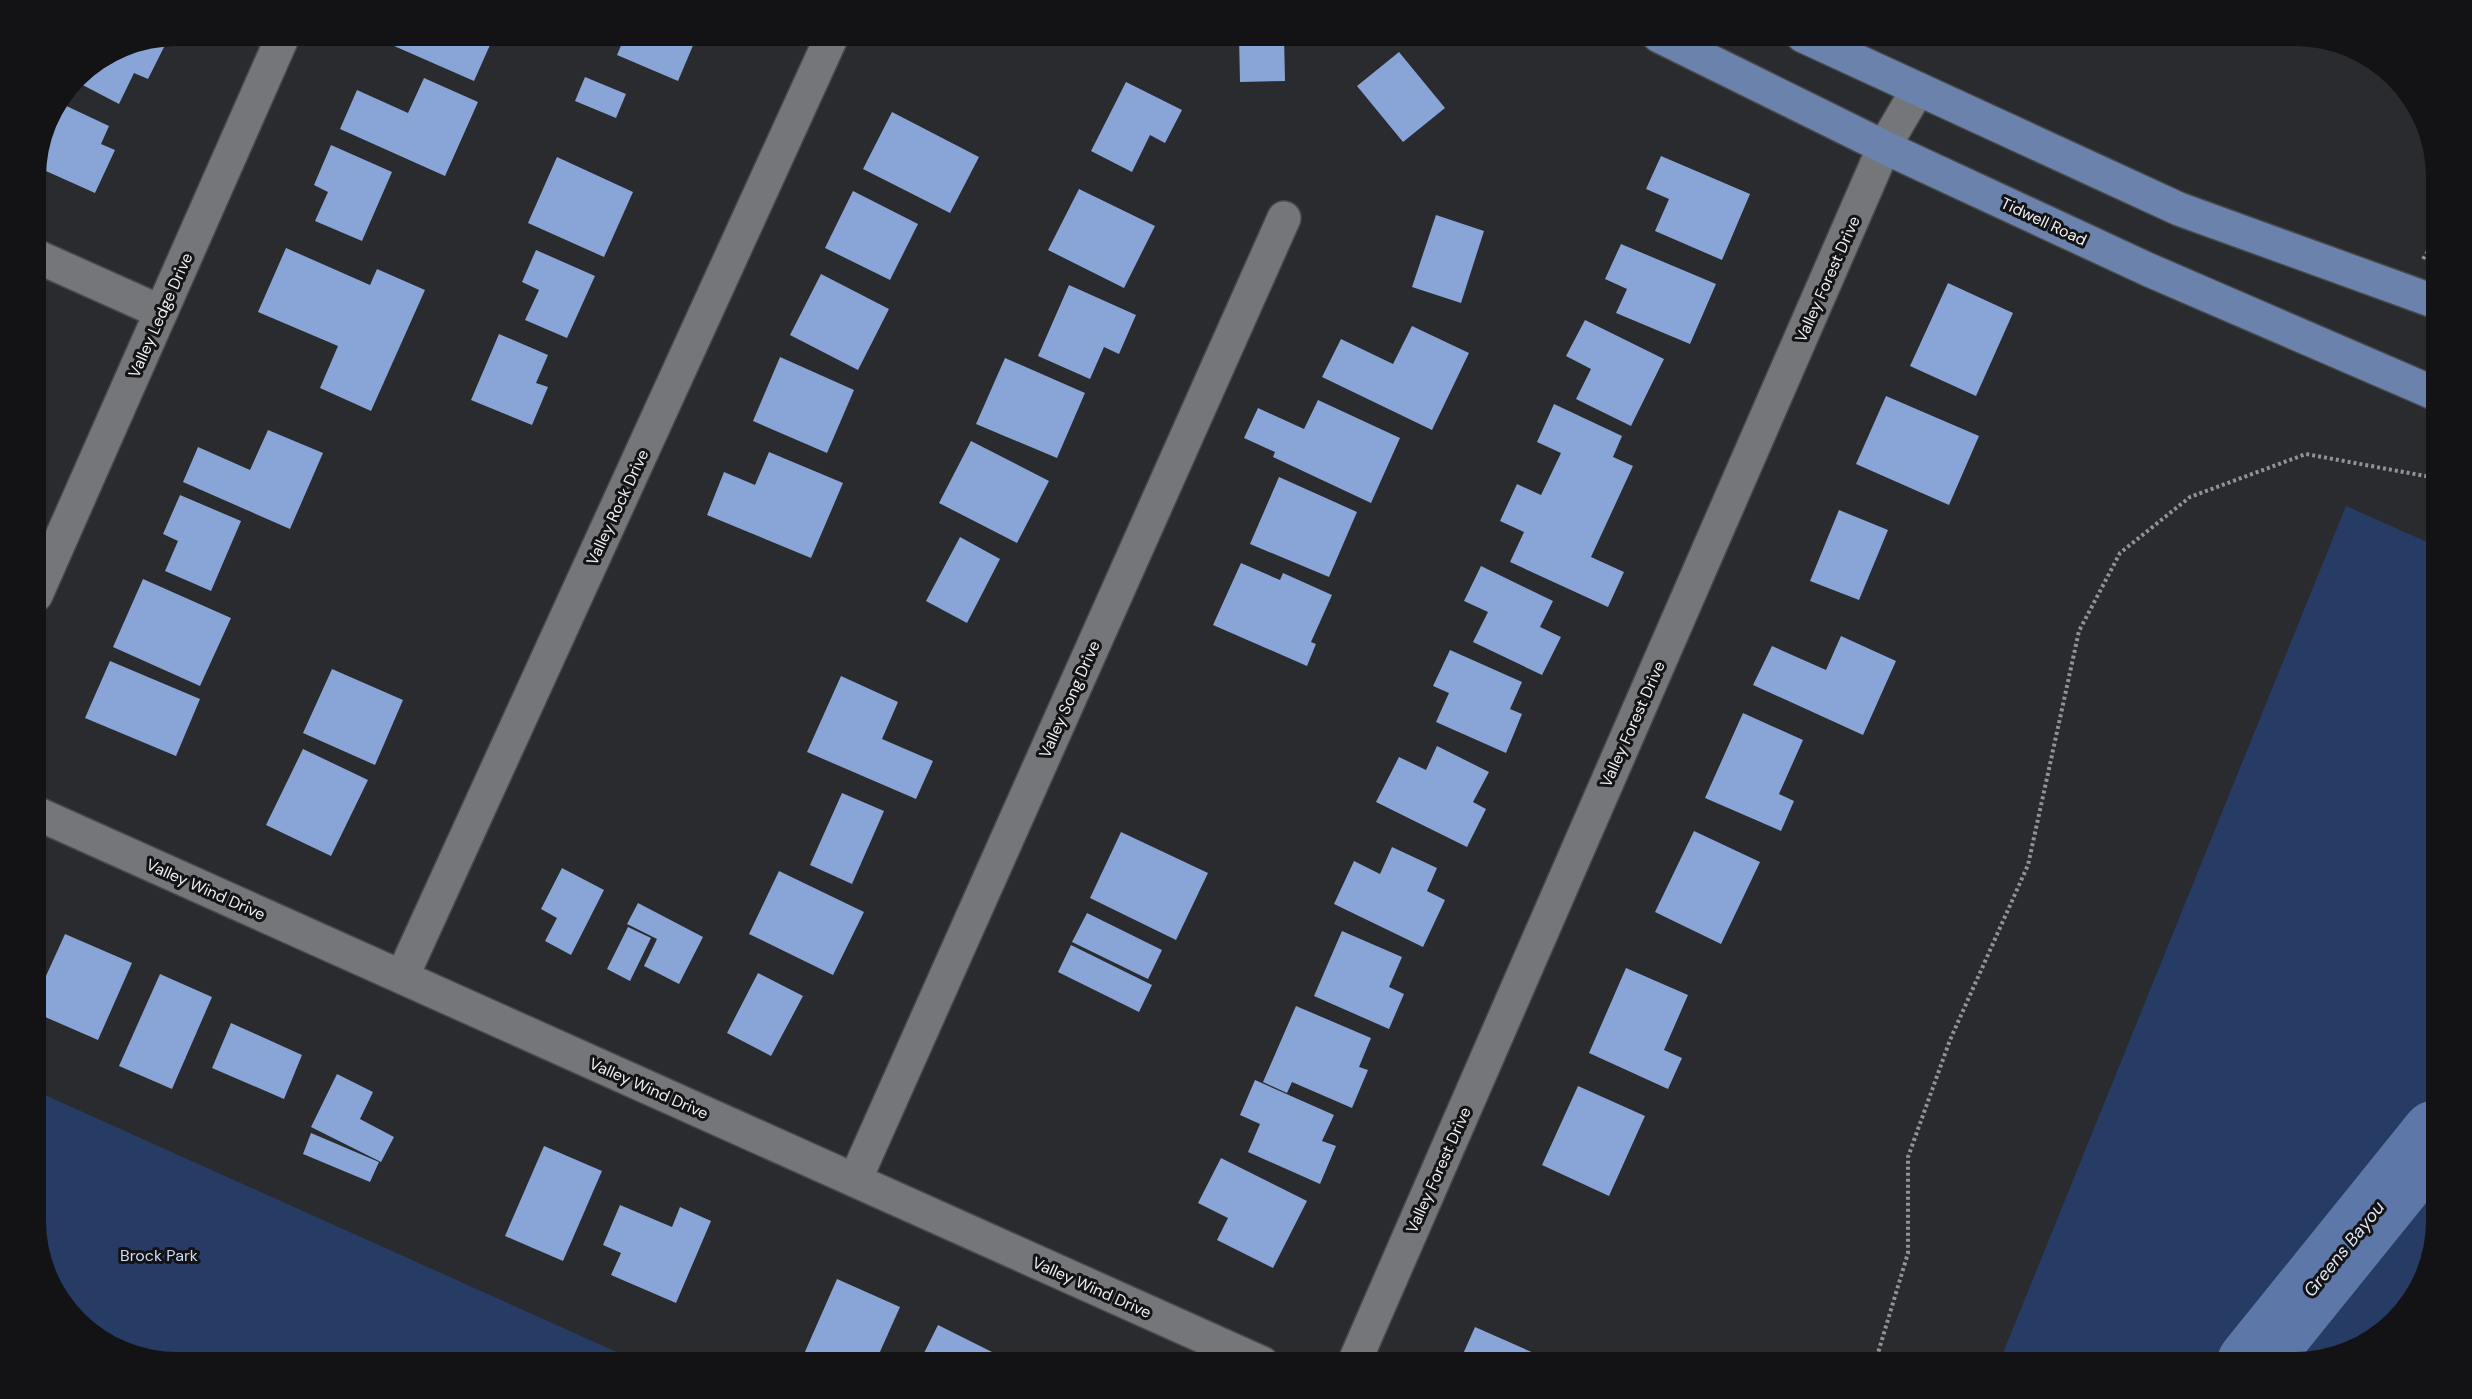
<svg xmlns="http://www.w3.org/2000/svg" width="2472" height="1399" font-family="'DM Sans',sans-serif">
<rect width="100%" height="100%" fill="#292b2e"/>
<g fill="#263c64">
<polygon points="2346,506 2436,546 2436,1222 2417,1292 2366,1344 2295,1363 1999,1363"/>
<polygon points="36,1091 641,1363 177,1363 107,1344 60,1300 36,1231"/>
</g>
<g fill="none" stroke-linecap="round" stroke-linejoin="round">
<polyline stroke="#5d78a8" stroke-width="70" points="2252,1363 2436,1135"/>
</g>
<g fill="#89a5d7">
<polygon points="387,36 494,36 474,81 385,42"/>
<polygon points="625,36 697,36 678,81 617,55"/>
<polygon points="1239,36 1284,36 1285,81 1240,82"/>
<polygon points="163,39 167,41 148,79 134,73 119,104 75,81 78,77 123,47"/>
<polygon points="1399,52 1445,108 1403,142 1357,86"/>
<polygon points="585,77 626,94 616,118 575,101"/>
<polygon points="424,78 478,102 445,176 340,129 357,90 408,113"/>
<polygon points="1126,82 1182,110 1165,143 1150,135 1132,172 1091,151"/>
<polygon points="60,103 109,126 101,144 115,150 95,193 37,167 47,123"/>
<polygon points="892,112 979,157 950,213 863,169"/>
<polygon points="331,145 392,172 362,241 315,221 328,192 314,185"/>
<polygon points="1661,156 1750,194 1722,260 1655,231 1669,199 1646,189"/>
<polygon points="557,157 633,192 604,257 528,223"/>
<polygon points="1079,189 1155,226 1124,288 1048,250"/>
<polygon points="853,191 918,224 890,280 825,248"/>
<polygon points="1436,215 1484,231 1461,303 1412,287"/>
<polygon points="1621,244 1716,284 1690,344 1616,313 1627,289 1605,279"/>
<polygon points="286,248 370,285 377,269 425,290 371,411 320,388 338,346 258,312"/>
<polygon points="536,250 595,276 567,338 525,320 539,290 522,282"/>
<polygon points="821,274 889,309 858,370 790,335"/>
<polygon points="1948,283 2013,313 1976,396 1910,366"/>
<polygon points="1069,285 1136,315 1119,354 1104,347 1090,379 1038,356"/>
<polygon points="1585,320 1664,359 1631,426 1576,399 1591,369 1566,356"/>
<polygon points="1412,326 1469,353 1432,430 1322,377 1341,339 1393,364"/>
<polygon points="499,334 548,355 536,383 548,387 532,425 471,400"/>
<polygon points="780,357 854,390 827,453 753,421"/>
<polygon points="1005,358 1085,393 1057,458 976,424"/>
<polygon points="1886,396 1979,436 1949,505 1856,464"/>
<polygon points="1318,400 1400,438 1371,503 1273,457 1275,452 1244,438 1258,408 1304,429"/>
<polygon points="1554,404 1622,436 1613,457 1633,466 1591,557 1624,572 1608,607 1510,562 1524,532 1500,521 1517,484 1541,495 1561,453 1537,442"/>
<polygon points="268,430 323,453 290,529 183,482 198,447 250,470"/>
<polygon points="971,441 1049,481 1017,543 939,503"/>
<polygon points="769,452 843,483 811,558 707,515 724,472 755,485"/>
<polygon points="1279,477 1357,512 1329,577 1250,544"/>
<polygon points="180,495 241,521 211,591 165,571 178,541 163,534"/>
<polygon points="1839,510 1888,530 1859,600 1810,581"/>
<polygon points="960,537 1000,559 967,623 926,601"/>
<polygon points="1241,563 1280,580 1283,573 1332,595 1311,642 1316,644 1307,666 1213,625"/>
<polygon points="1481,566 1553,601 1540,627 1561,637 1542,675 1473,642 1488,612 1464,601"/>
<polygon points="143,579 231,618 200,686 113,647"/>
<polygon points="1841,636 1896,661 1863,735 1753,685 1772,646 1826,670"/>
<polygon points="1450,650 1522,682 1510,709 1522,714 1506,753 1436,722 1449,693 1433,686"/>
<polygon points="110,661 200,699 176,756 85,718"/>
<polygon points="332,669 403,700 375,765 303,733"/>
<polygon points="841,676 898,702 882,739 933,761 916,799 807,752"/>
<polygon points="1743,713 1803,740 1779,794 1794,801 1781,831 1705,798"/>
<polygon points="1437,746 1489,772 1473,802 1486,809 1467,847 1376,802 1399,757 1426,770"/>
<polygon points="303,749 368,780 331,856 266,825"/>
<polygon points="842,793 884,811 852,884 810,865"/>
<polygon points="1694,831 1760,862 1721,944 1655,912"/>
<polygon points="1121,832 1208,873 1176,940 1090,898"/>
<polygon points="1392,847 1437,868 1427,891 1445,900 1423,947 1334,904 1354,861 1380,874"/>
<polygon points="562,868 604,890 571,955 545,941 557,918 541,909"/>
<polygon points="779,871 864,912 833,975 749,934"/>
<polygon points="638,903 703,937 679,984 644,966 657,939 627,924"/>
<polygon points="1087,913 1162,950 1148,979 1072,942"/>
<polygon points="628,927 651,938 630,981 607,969"/>
<polygon points="1342,931 1402,957 1389,987 1404,994 1389,1029 1314,996"/>
<polygon points="65,934 132,963 98,1040 36,1013 36,998"/>
<polygon points="1071,945 1152,985 1139,1012 1058,972"/>
<polygon points="1626,968 1688,995 1664,1050 1682,1058 1668,1089 1589,1053"/>
<polygon points="758,973 803,996 771,1056 727,1033"/>
<polygon points="160,974 212,997 172,1089 119,1066"/>
<polygon points="1296,1006 1371,1038 1359,1067 1368,1070 1352,1108 1292,1082 1287,1093 1263,1082"/>
<polygon points="231,1023 302,1055 284,1099 212,1068"/>
<polygon points="337,1074 373,1092 360,1119 394,1137 381,1162 311,1127"/>
<polygon points="1255,1080 1334,1115 1322,1141 1336,1146 1320,1184 1248,1152 1260,1124 1240,1115"/>
<polygon points="1578,1086 1645,1116 1609,1196 1542,1165"/>
<polygon points="311,1133 379,1162 370,1182 303,1154"/>
<polygon points="544,1146 602,1171 563,1261 505,1236"/>
<polygon points="1221,1158 1307,1201 1273,1268 1217,1240 1228,1218 1198,1203"/>
<polygon points="620,1205 672,1227 680,1207 711,1221 676,1303 611,1275 621,1253 603,1245"/>
<polygon points="837,1279 900,1307 875,1363 800,1363"/>
<polygon points="938,1325 992,1352 987,1363 919,1363"/>
<polygon points="1475,1327 1545,1358 1542,1363 1459,1363"/>
</g>
<g fill="none" stroke-linecap="round" stroke-linejoin="round">
<g stroke="#47494b" stroke-width="36">
<g id="minor">
<polyline points="36,256 161,312"/>
<polyline points="36,595 283,36"/>
<polyline points="36,813 1262,1363"/>
<polyline points="402,977 832,36"/>
<polyline points="855,1180 1284,218"/>
<polyline points="1354,1363 1884,147 1918,89"/>
</g>
</g>
<g stroke="#47494b" stroke-width="36">
<g id="major">
<polyline points="1659,36 1884,147 2149,270 2436,394"/>
<polyline points="1803,36 2179,209 2436,302"/>
</g>
</g>
<g stroke="#929396" stroke-width="4" stroke-dasharray="3 3" stroke-linecap="butt">
<polyline points="2423,259 2436,239"/>
<polyline points="1875,1363 1908,1253 1908,1157 1950,1040 2028,865 2079,631 2120,553 2190,497 2306,454 2436,478"/>
</g>
<use href="#minor" stroke="#747679" stroke-width="33"/>
<use href="#major" stroke="#6a82ac" stroke-width="33"/>
</g>
<g text-anchor="middle" stroke-width="6" stroke-linejoin="round" paint-order="stroke">
<g font-size="16" fill="#eeeff1" stroke="#131315">
<text transform="translate(2044 221) rotate(25)" y="6">Tidwell Road</text>
<text transform="translate(1827 279) rotate(-66)" y="6">Valley Forest Drive</text>
<text transform="translate(160 315) rotate(-66)" y="6">Valley Ledge Drive</text>
<text transform="translate(617 507) rotate(-65)" y="6">Valley Rock Drive</text>
<text transform="translate(1069 699) rotate(-66)" y="6">Valley Song Drive</text>
<text transform="translate(1632 724) rotate(-66)" y="6">Valley Forest Drive</text>
<text transform="translate(206 889) rotate(24)" y="6">Valley Wind Drive</text>
<text transform="translate(649 1088) rotate(24)" y="6">Valley Wind Drive</text>
<text transform="translate(1438 1170) rotate(-66)" y="6">Valley Forest Drive</text>
<text transform="translate(1092 1287) rotate(24)" y="6">Valley Wind Drive</text>
</g>
<g font-size="16" fill="#ccdcfa" stroke="#131315">
<text x="159" y="1261">Brock Park</text>
</g>
<g font-size="18" font-style="italic" fill="#dbe4f2" stroke="#131315">
<text transform="translate(2344 1249) rotate(-51)" y="6">Greens Bayou</text>
</g>
</g>
<path d="M0 0H2472V1399H0ZM177 46H2295A131 131 0 0 1 2426 177V1221A131 131 0 0 1 2295 1352H177A131 131 0 0 1 46 1221V177A131 131 0 0 1 177 46Z" fill="#131315" fill-rule="evenodd"/>
</svg>
